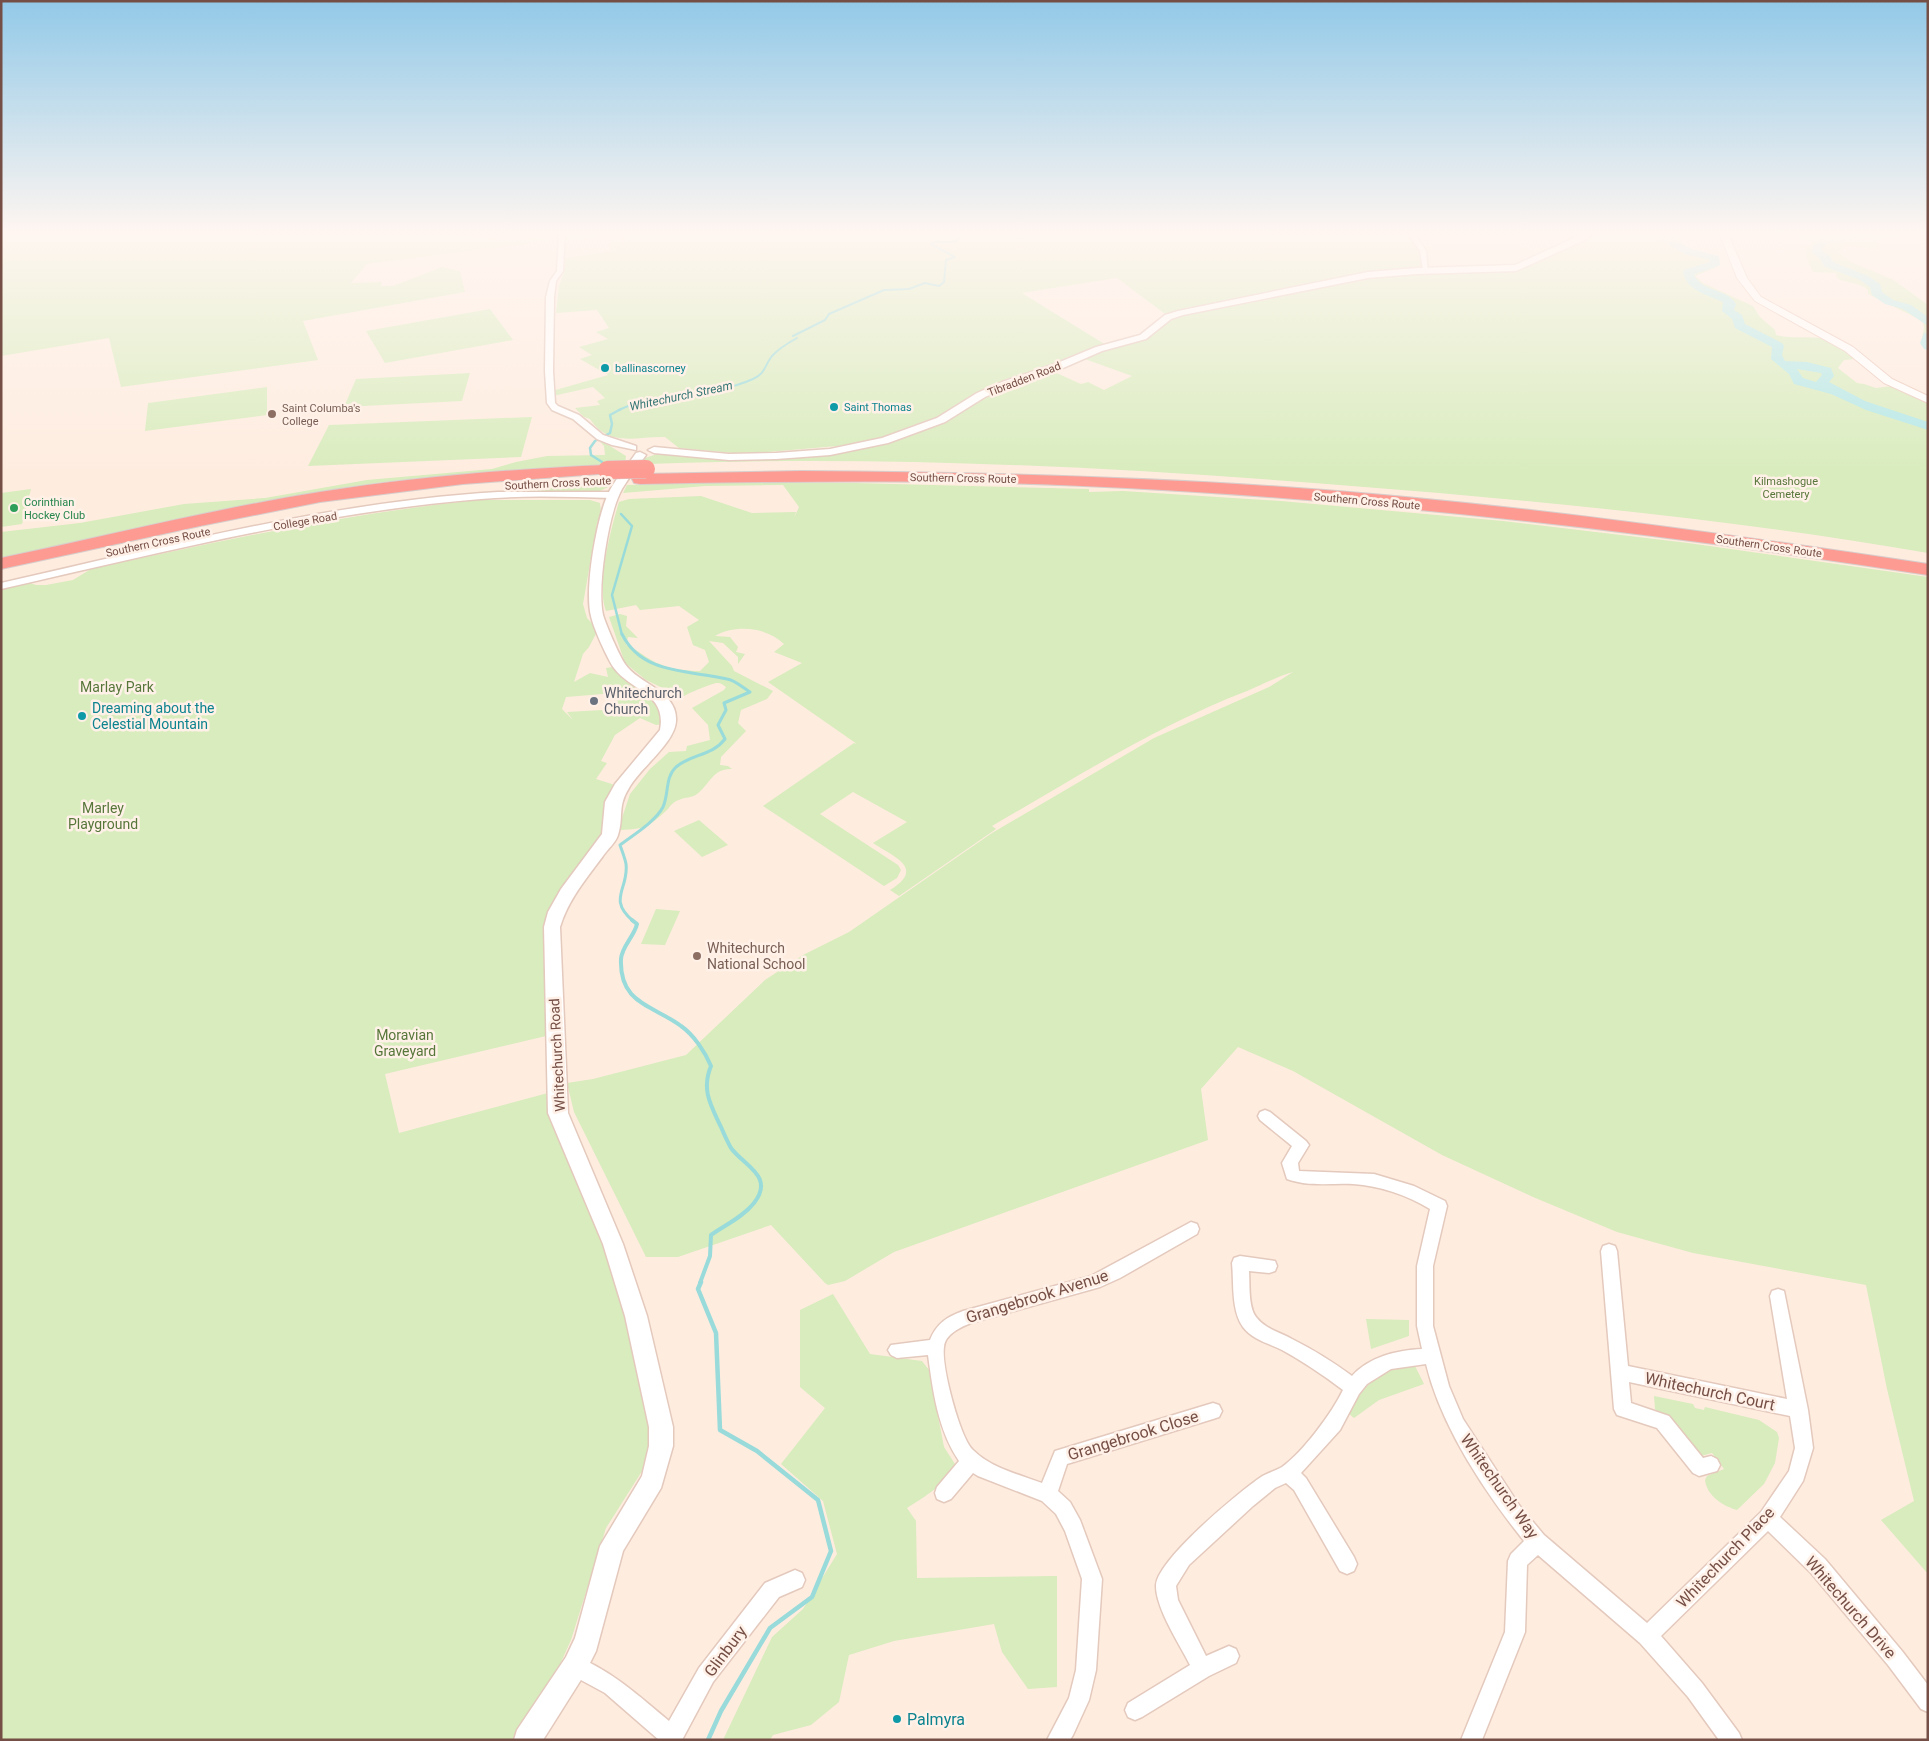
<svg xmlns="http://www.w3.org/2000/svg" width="1929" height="1741" font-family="Roboto,sans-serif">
<rect width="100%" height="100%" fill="#feecdf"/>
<g fill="#d8ecbd" fill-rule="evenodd">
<polygon points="1,232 461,232 460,235 510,239 539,237 557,240 367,264 351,283 382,282 381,286 393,286 442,267 460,271 465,292 303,321 318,360 121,387 109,338 1,356"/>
<path d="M565,232H1406L1417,248L1423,266L1165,314L1117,278L1022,293L1106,345L1019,377L1005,379L1002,384L944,416L899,435L849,445L744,454L679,448L665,437C637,436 609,448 590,419L584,417L575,408L600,405L597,401L605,398L593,387L553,396L552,391L608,375L580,359L592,355L579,347L608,339L596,332L609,328L597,310L556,313L559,286L565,269V258L619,250H610V239H622L625,249L623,234L565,242Z"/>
<path d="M1597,232H1678L1676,234L1682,238V244C1692,258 1712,247 1719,263L1715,268L1695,276L1703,283L1753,306L1760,317L1775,330L1776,335C1792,339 1806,336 1821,338C1834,339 1846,351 1856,359L1844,360L1838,368L1857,383L1864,384L1876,388L1892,386L1928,403V553C1737,520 1544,501 1352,486C1118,467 883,455 649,464L640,462L645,458L660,453L770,459L898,439C928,430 953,413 980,399C1003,386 1028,379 1052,371L1081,384L1088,382L1104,390L1132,376L1082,358L1118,345L1143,339L1167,322L1191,313L1379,275L1515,271L1555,254Z"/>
<path d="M1798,232H1904L1899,237L1877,240L1880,250L1847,246L1838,252L1851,262L1894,280L1928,305V347L1921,343L1924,328L1923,321L1868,294V290C1859,282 1847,284 1837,278L1836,273L1813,272L1807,259L1805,249L1813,243L1799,238L1796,235Z"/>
<polygon points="490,309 513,340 385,363 366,331"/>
<polygon points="470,373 462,401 344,407 356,379"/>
<polygon points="267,387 267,415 145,431 148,403"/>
<polygon points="532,417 521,457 308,466 329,425"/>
<path d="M597,438L626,456L625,464C544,469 463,472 383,482C255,498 128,531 1,558V532L80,523L184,504L265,498L367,480L492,469L516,462L547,456L605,455L604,446Z"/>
<path d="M697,483H854L1089,489V492L1123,491L1281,501L1503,521L1688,543L1928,577V1574L1881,1520L1914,1501L1887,1389L1866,1285L1693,1253L1617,1232L1533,1197L1442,1155L1293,1071L1238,1047L1201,1089L1208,1140L894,1252L845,1281L828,1285L825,1283L771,1225L678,1257H646L574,1112L567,1083L593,1079L686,1055L765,980L803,955L849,932L992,833L1154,738L1269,687L1293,672C1278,676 1262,685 1247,691C1158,725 1075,778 992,826L996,829L899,896L890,890C926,868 894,857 873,843L907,822L853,792L820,814L898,865L901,870L897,878L884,886L763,806L854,743L857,744L768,682L802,663L774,652L784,644C767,627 735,624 715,636L730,637L738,647L736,652L745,654L738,664V657L723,643L709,641L732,666L734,671L773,691L767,699L741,710L738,723L746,731L721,757L720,765L728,766L732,769C713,768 710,784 697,794C692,798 685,797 679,800C674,801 670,806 667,810C648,827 646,829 620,830L621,821L630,794L650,769L669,752L686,751L687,746L710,740L708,725L692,708L724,690L726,687C723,685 721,683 718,683C714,682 689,693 684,696L677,695L646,680L625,663L609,617L620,614L627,616L626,626L638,638L628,637L626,645C638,650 646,658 657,663C670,669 686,671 700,671L709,662L705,650L693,645L687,627L699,620L679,606L640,610L636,605L606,611C596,586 611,528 619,502L629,499L701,496L752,513L796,512L794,518L799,507L783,485L705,486L623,493L627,485Z"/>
<polygon points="612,485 598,492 518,491 544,488"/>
<polygon points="31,489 22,524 1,527 1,493"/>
<path d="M479,500H590L600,503L601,512L597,523L583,604L587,618L598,630L589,647L583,654L574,682L590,673L608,677L606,668L613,667L659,704L663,724L656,725L640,718L615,735L601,761L607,763L596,779L615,785L603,838L553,905L544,927L546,1036L385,1074L399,1133L548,1093L618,1266L648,1411L651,1457L606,1528L571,1640L544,1700L516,1740H1V589L30,583L36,585H46L73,580L91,569C220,541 348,513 479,500ZM615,693L620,709L567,712L573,720L562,709L566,697Z"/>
<polygon points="699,820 728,845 702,857 674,831"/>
<polygon points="656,909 680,911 665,945 641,944"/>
<path d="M833,1294L870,1354L922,1361L929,1370L944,1447L955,1464C945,1485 926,1496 907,1508L916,1521L917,1578L1057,1576V1687L1028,1689L1002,1652L994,1624L894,1641L849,1655L839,1702L811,1725L773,1735L770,1740H723L772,1637L803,1609L837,1554L823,1501L781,1464L825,1408L800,1387V1310Z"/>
<polygon points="1366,1319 1409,1320 1409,1336 1371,1349"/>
<path d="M1406,1363L1415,1366L1424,1384L1379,1400L1354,1418L1348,1413C1361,1390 1379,1369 1406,1363Z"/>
<path d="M1654,1396L1693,1404L1695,1408L1704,1410L1705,1407L1759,1420L1777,1432L1779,1438L1775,1463L1764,1484L1737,1510C1723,1506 1707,1496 1705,1480L1707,1476L1724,1469L1712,1453L1701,1456L1697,1454L1655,1409Z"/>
</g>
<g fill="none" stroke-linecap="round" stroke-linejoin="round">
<g stroke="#98dbda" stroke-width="2">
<polyline points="793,336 825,320 829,314 884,290 909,289 925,283 939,286 944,282 946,260 955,257 931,244 935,242 955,242 965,233 983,232"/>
<path d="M619,410C661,390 711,398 753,379C766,373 764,366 772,356C779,348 788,343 797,338"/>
</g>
<g stroke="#98dbda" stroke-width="2.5">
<polyline points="602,462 591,455 590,448 595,441 610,433 612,424 610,415 621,409"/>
<polyline points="621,514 632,526 612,595 622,635"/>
</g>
<path stroke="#98dbda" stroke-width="3" d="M622,634C642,675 689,670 727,679C735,680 743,688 750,692L724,703L726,710L718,725L725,739C712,756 691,754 676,767C665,777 669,794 663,807C655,822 633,835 620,845C622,851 625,858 626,864C629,889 607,899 633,921"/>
<path stroke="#98dbda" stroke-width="4" d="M632,920L637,924C634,937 622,946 621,959C619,1004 653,1005 681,1026C694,1035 705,1052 711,1066C701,1090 711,1106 721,1127C724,1134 727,1141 731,1148C744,1166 775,1176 754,1203C743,1217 725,1225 711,1235L710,1256L700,1283"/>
<polyline stroke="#98dbda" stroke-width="4.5" points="701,1282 698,1289 716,1333 720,1430 757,1451 818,1500 831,1551 812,1597 770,1628 721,1711 708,1740"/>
<g fill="#b2e8e7" fill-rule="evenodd">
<path d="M1671,232H1681L1674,239L1692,249L1719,256L1720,264L1719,266L1694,274C1700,292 1727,288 1736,304L1734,310L1742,315L1745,324L1782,343L1784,346L1782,355L1785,361L1807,362L1831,368L1834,376L1829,382L1865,401L1928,422V430L1866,410L1831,394L1794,384L1789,374L1771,359L1772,347L1735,328L1732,319L1722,311L1723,302C1708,295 1687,291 1683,272L1684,270L1710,262V260L1685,254L1664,242L1663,240ZM1797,369L1821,373L1822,375L1816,382L1803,378Z"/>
<polygon points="1861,232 1872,232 1868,236 1827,244 1822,248 1822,251 1830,256 1833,262 1868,276 1880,284 1882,292 1893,300 1911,305 1928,317 1928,326 1903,309 1885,304 1872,295 1870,287 1860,280 1824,266 1821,260 1812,252 1813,245 1820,240"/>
<polygon points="1924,333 1928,333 1928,350 1924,349 1920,343"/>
</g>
<g stroke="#e4c9bd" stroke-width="3">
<g id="minor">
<polygon points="559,232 565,232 563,271 556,281 554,297 553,371 555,403 558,406 579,415 603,435 636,446 636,450 612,445 597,439 573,419 552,410 547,403 545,371 546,297 550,281 557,271"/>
<polygon points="1407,232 1413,232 1426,251 1428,271 1423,270 1420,251"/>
<path d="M498,492H613L617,495L613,498C569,497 525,495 481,499C318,512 160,553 1,589V583C165,546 330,502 498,492Z"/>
<path d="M1265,1110L1270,1112L1306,1141L1309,1145L1298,1163L1299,1171L1374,1174L1414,1186L1445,1201L1447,1206L1433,1266V1326L1449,1386L1463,1419L1519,1505L1544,1535L1647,1623L1761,1512L1789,1471L1795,1448L1790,1416L1629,1382L1631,1403L1669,1416L1703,1458L1711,1456L1717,1459L1720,1465L1717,1471L1699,1476L1693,1473L1657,1428L1617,1415L1614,1409L1601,1251L1603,1246L1609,1244L1615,1246L1617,1251L1628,1366L1787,1399L1770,1296L1772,1291L1778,1289L1784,1291L1808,1410L1813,1448L1803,1481L1780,1517L1825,1559L1902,1651L1928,1685V1712L1921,1709L1888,1665L1811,1573L1768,1531L1661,1636L1702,1683L1739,1733L1742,1740H1719L1688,1697L1640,1643L1538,1555L1527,1565L1525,1632L1482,1740H1461L1505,1632L1508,1561L1511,1554L1524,1541C1484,1491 1441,1426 1426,1364L1391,1369L1367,1384L1359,1394L1340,1430L1301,1473L1306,1478L1354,1557L1357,1564L1354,1571L1347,1574L1340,1571L1294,1490L1286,1483L1275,1488L1253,1506L1189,1565L1176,1586L1178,1600L1206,1656L1229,1646L1236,1649L1239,1656L1236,1663L1209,1676L1142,1717L1135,1720L1128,1717L1125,1710L1128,1703L1190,1665C1180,1645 1155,1607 1156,1585C1158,1559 1239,1492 1261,1477C1267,1473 1275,1471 1282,1467C1303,1452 1332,1413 1343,1390C1323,1375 1304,1362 1282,1350C1268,1343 1253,1340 1243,1327C1231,1310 1234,1283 1232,1263L1234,1258L1240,1256L1275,1261L1277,1266L1275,1271L1269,1273L1249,1271C1250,1284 1248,1306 1256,1317C1265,1329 1280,1332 1292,1339C1314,1350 1333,1362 1352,1376C1369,1357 1397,1350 1422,1349L1417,1326V1266L1430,1209C1407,1195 1380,1186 1353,1184C1330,1183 1309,1187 1287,1179L1282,1163L1292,1146L1260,1120L1258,1116L1260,1112Z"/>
<path d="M1191,1222L1197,1224L1199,1229L1197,1234L1120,1278L1100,1287L971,1323C961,1327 945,1334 944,1347C941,1366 960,1438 973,1450C991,1468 1018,1474 1042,1483L1055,1451L1213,1403L1219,1405L1222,1411L1219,1417L1213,1419L1067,1464L1058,1491L1070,1502L1080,1520L1102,1579L1096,1670L1089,1700L1073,1735L1070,1740H1047L1069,1698L1076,1670L1082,1579L1065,1531L1056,1514L1042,1501L978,1476L973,1473L951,1499L944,1502L937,1499L935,1493L937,1487L959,1461C938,1430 933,1392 928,1355L897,1358L891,1355L888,1350L891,1345L930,1340C937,1323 947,1317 963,1311L1091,1276Z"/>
<path d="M795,1570L802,1573L805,1580L802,1587L779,1597L713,1682L682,1740H659L605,1693L568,1673L565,1666L568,1659L575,1656C612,1671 639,1696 669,1721L699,1668L765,1583Z"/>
</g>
</g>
<g stroke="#e4c9bd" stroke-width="3">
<g id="tertiary">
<polygon points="1587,232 1596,232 1585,240 1516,271 1417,274 1368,278 1183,315 1171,319 1146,339 1102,351 1063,368 1010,386 985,397 945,422 888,443 830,455 776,459 729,460 654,453 648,450 654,447 729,454 776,453 830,449 882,438 937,418 977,393 1002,382 1055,364 1096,347 1140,335 1165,315 1178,311 1368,272 1417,268 1515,265"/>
<path d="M640,452L646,455C638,466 629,477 622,489C608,514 597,588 603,615C606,625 619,655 625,664C638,684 678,691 676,721C675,743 640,768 629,788C617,807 624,817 618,835C616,842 607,850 603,856C586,879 568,900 560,927L568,1113L623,1244L647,1316L673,1427V1446L661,1488L623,1551L596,1651L584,1675L543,1740H514L517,1730L566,1657L575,1638L600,1546L642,1476L649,1446V1427L625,1316L603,1244L548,1113L544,927L548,912L561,889L602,834L605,802L615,784L660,730C667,693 632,692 614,668C608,660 593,627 591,616C584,590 597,514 610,490C617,477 628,465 636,453Z"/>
</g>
</g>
<g stroke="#eac8ba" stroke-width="2">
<polygon id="secondary" points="1719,232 1727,232 1747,278 1761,297 1853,347 1892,379 1928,396 1928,403 1884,383 1845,351 1755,301 1737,278"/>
</g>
<g stroke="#d8cdcb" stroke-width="2">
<g id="motorway">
<path d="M607,465L613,467L615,470L613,473L463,484L320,502L200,526L1,569V558C107,536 213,509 320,492C415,477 511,469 607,465Z"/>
<path d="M801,471C962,472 1123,476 1284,487C1500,502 1714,532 1928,564V575C1661,534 1397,502 1127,488C965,479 802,481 640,484L634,483L632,479L634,475L640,474Z"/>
</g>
</g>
<use href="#minor" fill="#fff" fill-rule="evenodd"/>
<use href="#tertiary" fill="#fff" fill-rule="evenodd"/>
<use href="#secondary" fill="#fff" fill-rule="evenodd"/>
<use href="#motorway" fill="#fd9a91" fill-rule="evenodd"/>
<g stroke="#d8cdcb" stroke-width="19" stroke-linecap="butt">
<polyline id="motorway-bridge" points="607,470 646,469"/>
</g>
<use href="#motorway-bridge" stroke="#fd9a91" stroke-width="18"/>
</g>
<linearGradient id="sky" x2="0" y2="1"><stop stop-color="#92c9e8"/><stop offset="0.49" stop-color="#fff6f1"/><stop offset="1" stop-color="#fff6f1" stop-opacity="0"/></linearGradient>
<rect width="1929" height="475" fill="url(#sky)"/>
<g fill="#0f9aa8" stroke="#fff1e7" stroke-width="2">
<circle cx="605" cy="368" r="5"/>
<circle cx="834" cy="407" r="5"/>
<circle cx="82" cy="716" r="5"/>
<circle cx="897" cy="1719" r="5"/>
</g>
<g fill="#8d6e63" stroke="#fff1e7" stroke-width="2">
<circle cx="272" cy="414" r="5"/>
<circle cx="697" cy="956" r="5"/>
</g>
<circle fill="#2e9e5b" stroke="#fff1e7" stroke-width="2" cx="14" cy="508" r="5"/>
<circle fill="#6b7280" stroke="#fff1e7" stroke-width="2" cx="594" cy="701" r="5"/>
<g text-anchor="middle" stroke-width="5" stroke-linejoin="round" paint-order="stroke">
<g font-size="11" fill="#0d838f" stroke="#fff1e7" text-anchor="start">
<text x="615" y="372">ballinascorney</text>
<text x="844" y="411">Saint Thomas</text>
</g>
<g font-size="11" fill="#754e45" stroke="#fff1e7">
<text transform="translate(1024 379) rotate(-21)" y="4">Tibradden Road</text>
<text transform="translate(963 478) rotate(1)" y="4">Southern Cross Route</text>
<text transform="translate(558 483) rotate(-3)" y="4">Southern Cross Route</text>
<text transform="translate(1367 501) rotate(5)" y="4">Southern Cross Route</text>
<text transform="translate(305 521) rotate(-10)" y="4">College Road</text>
<text transform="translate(158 542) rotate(-12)" y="4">Southern Cross Route</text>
<text transform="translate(1769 546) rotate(8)" y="4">Southern Cross Route</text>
</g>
<g font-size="11" fill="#785e54" stroke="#fff1e7" text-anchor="start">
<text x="282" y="412">Saint Columba's<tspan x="282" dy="13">College</tspan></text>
</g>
<g font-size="11" fill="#56763a" stroke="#fff1e7">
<text x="1786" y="485">Kilmashogue<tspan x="1786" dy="13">Cemetery</tspan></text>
</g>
<g font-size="11" fill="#27864d" stroke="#fff1e7" text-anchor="start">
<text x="24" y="506">Corinthian<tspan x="24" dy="13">Hockey Club</tspan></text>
</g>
<g font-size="12" font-style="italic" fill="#357675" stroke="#fff1e7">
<text transform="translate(681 396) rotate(-12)" y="4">Whitechurch Stream</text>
</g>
<g font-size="14" fill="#56763a" stroke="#fff1e7">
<text x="117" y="692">Marlay Park</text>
<text x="103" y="813">Marley<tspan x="103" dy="16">Playground</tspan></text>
<text x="405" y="1040">Moravian<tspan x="405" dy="16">Graveyard</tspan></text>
</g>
<g font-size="14" fill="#5b616d" stroke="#fff1e7" text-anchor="start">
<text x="604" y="698">Whitechurch<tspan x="604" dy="16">Church</tspan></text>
</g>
<g font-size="14" fill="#0d838f" stroke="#fff1e7" text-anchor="start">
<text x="92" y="713">Dreaming about the<tspan x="92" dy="16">Celestial Mountain</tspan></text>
</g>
<g font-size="14" fill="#785e54" stroke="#fff1e7" text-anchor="start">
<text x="707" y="953">Whitechurch<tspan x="707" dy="16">National School</tspan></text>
</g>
<g font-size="14" fill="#754e45" stroke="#fff1e7">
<text transform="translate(557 1055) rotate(-93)" y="5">Whitechurch Road</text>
</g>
<g font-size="16" fill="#754e45" stroke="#fff1e7">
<text transform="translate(1037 1296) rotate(-17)" y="6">Grangebrook Avenue</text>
<text transform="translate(1710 1391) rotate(12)" y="6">Whitechurch Court</text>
<text transform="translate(1133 1435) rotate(-17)" y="6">Grangebrook Close</text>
<text transform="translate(1500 1486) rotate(55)" y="6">Whitechurch Way</text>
<text transform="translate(1725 1557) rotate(-46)" y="6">Whitechurch Place</text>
<text transform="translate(1851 1607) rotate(49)" y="6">Whitechurch Drive</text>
<text transform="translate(725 1651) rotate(-53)" y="6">Glinbury</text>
</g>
<g font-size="16" fill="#0d838f" stroke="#fff1e7" text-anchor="start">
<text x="907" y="1725">Palmyra</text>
</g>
</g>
<rect width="1929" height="1741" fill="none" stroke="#754e45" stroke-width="5"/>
</svg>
